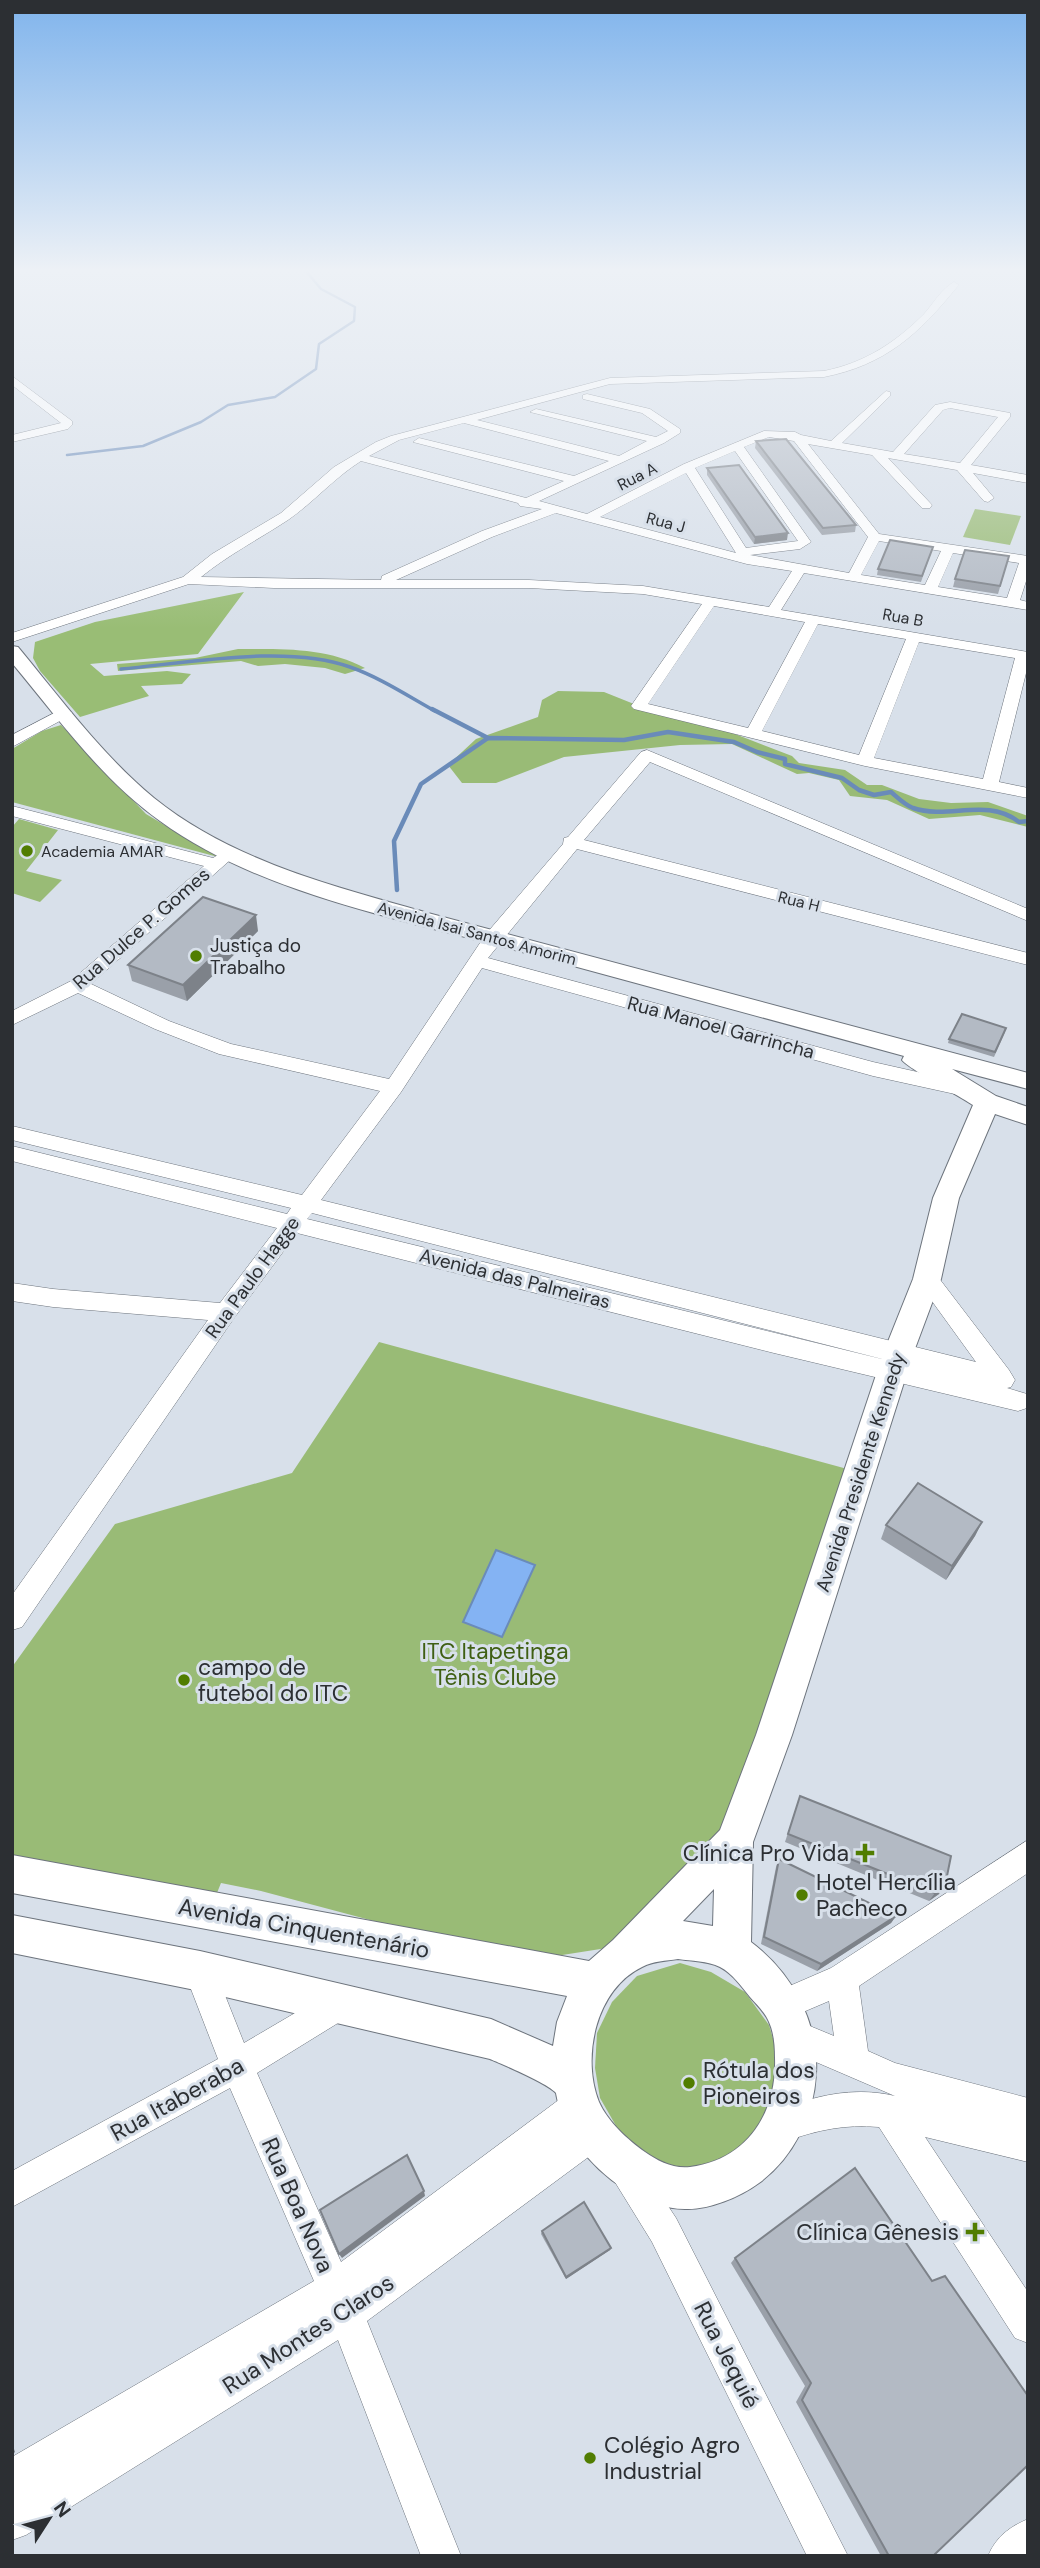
<svg xmlns="http://www.w3.org/2000/svg" width="1040" height="2568" font-family="'DM Sans',sans-serif">
<rect width="100%" height="100%" fill="#d8e0ea"/>
<g fill="#99bb76">
<polygon points="975,509 1021,516 1010,545 963,537"/>
<path d="M238,649C281,649 327,647 365,668L345,674L325,668L285,664L258,666L241,661L118,671L117,664L195,658Z"/>
<polygon points="558,691 604,692 639,706 717,727 792,756 799,763 845,770 867,785 882,785 919,799 951,803 988,802 1028,816 1028,827 980,815 929,819 887,800 850,796 839,780 809,773 797,774 732,744 680,745 564,757 496,783 462,783 448,765 476,739 538,717 542,700"/>
<polygon points="61,725 146,814 218,857 12,802 12,749 42,731"/>
<polygon points="19,819 58,830 26,871 62,880 40,902 12,893 12,827"/>
<polygon points="379,1342 851,1470 726,1852 626,1945 524,1961 261,1891 221,1883 206,1920 12,1881 12,1667 115,1524 292,1473"/>
<polygon points="680,1963 711,1972 745,1992 769,2025 781,2065 767,2126 734,2153 698,2173 656,2166 623,2138 600,2098 595,2068 597,2033 612,2002 637,1976"/>
</g>
<polygon fill="#99bd75" points="244,592 198,654 90,664 104,676 167,671 191,674 182,684 141,686 149,696 80,717 40,671 33,658 35,642 95,622"/>
<polygon fill="#84b3f3" stroke="#6a8bb9" stroke-width="2" points="496,1550 535,1565 502,1637 463,1622"/>
<g fill="none" stroke-linecap="round" stroke-linejoin="round">
<g stroke="#6a8bb9" stroke-width="2.5">
<polyline points="763,270 791,270"/>
<polyline points="67,455 143,446 201,422 228,405 275,397 316,369 319,344 354,321 355,307 321,289 305,270"/>
</g>
<path stroke="#6a8bb9" stroke-width="3.5" d="M121,669C188,663 287,644 350,667C379,677 408,696 435,711"/>
<g stroke="#6a8bb9" stroke-width="4.5">
<polyline points="432,709 488,738"/>
<path d="M397,890L394,841L421,784L488,738L624,740L668,732L734,742L757,752L785,759V764L842,778L859,790L874,795L891,792C898,798 905,805 913,808C949,820 986,797 1019,822L1028,821"/>
</g>
<g stroke="#6d747d" stroke-width="1">
<g id="minor">
<path d="M954,282L959,285L957,287C919,334 885,365 824,377L610,384L477,420L619,456L647,441L530,412L536,409L656,437L668,431L642,413L583,399V395L587,394L650,409L680,429V433L664,443L539,501L587,514L684,464L764,431L795,432L801,435L831,441L886,391L890,392V396L842,443L893,452L935,405L950,402L1010,413V417L971,465L1028,475V483L973,473L994,498L988,502L984,501L957,470L888,458L932,505L930,508H922L872,455L808,444L879,534L1028,556V575L1020,600L1028,602V610L804,573L781,610L1028,652V665L999,782L1028,788V798L865,766L634,709L631,706L702,604L643,594L529,588H274L189,584L12,642V633L183,577L212,554L281,513L334,467L376,442L391,436L610,378L824,371C864,363 895,343 924,314C933,304 942,288 954,282ZM950,408L998,417L960,463L904,454L943,410ZM464,423L609,461L574,476L419,438L413,442L564,481L526,498L369,456L399,440ZM769,437L794,441L868,537L849,573L750,555L800,549L811,542L744,447ZM735,451L798,541L746,548L695,468ZM361,461L518,503L520,506L542,509L482,531L382,576L381,580L201,577C228,555 259,539 288,520C314,502 334,478 361,461ZM686,473L736,553L600,517ZM556,513L747,564L792,571L769,607L643,586L529,580H396L492,537ZM879,541L941,551L925,585L861,575ZM953,553L1019,563L1007,598L938,587ZM714,606L805,622L748,728L648,704ZM818,624L906,639L859,755L762,731ZM919,642L1015,658L983,779L874,758Z"/>
<polygon points="12,376 72,421 72,425 68,429 12,442 12,435 61,423 12,385"/>
<polygon points="64,708 72,713 69,716 12,747 12,735"/>
<path d="M647,750L1028,909V921L650,762L584,840L1028,953V965L577,849L488,958L873,1062L971,1084L974,1089L971,1094L964,1096L873,1076L482,968L401,1092L321,1200L976,1362L916,1279L919,1273L927,1270L935,1273L1009,1370L1015,1380L1011,1387L1007,1388L1027,1394V1408L1018,1411L774,1353L297,1233L234,1318L22,1627L12,1630V1595L208,1320L53,1307L12,1301V1283L53,1289L220,1303L277,1228L12,1161V1146L287,1214L291,1208L12,1140V1126L302,1195L380,1091L219,1054L155,1029L78,993L12,1025V1011L71,981L204,866L12,816V806L213,858L229,848L238,853L91,984L169,1021L231,1044L389,1079L486,934L563,844L564,838L568,837L641,752ZM312,1213L894,1362L307,1219Z"/>
<path d="M1028,1840V1873L859,1986L868,2051L895,2063L1028,2098V2162L925,2137L1028,2292V2343L1015,2338L879,2127C845,2124 818,2130 786,2141L774,2136L769,2124L774,2112C813,2096 853,2086 895,2096L781,2047L777,2035L781,2023L793,2019L834,2036L829,2001L782,2021L771,2016L766,2005L771,1994L831,1968Z"/>
<polygon points="200,1955 211,1960 244,2043 329,1993 340,1988 351,1993 356,2004 351,2015 257,2073 341,2262 568,2093 580,2088 592,2093 597,2105 592,2116 606,2120 611,2132 606,2144 367,2321 461,2556 421,2556 338,2340 26,2535 12,2540 12,2499 14,2497 12,2498 12,2457 314,2281 230,2088 12,2207 12,2171 218,2059 184,1971 189,1960"/>
<polygon points="627,2157 639,2162 676,2218 848,2556 807,2556 652,2242 610,2174 615,2162"/>
<path d="M1028,2519V2556H988C996,2537 1009,2527 1028,2519Z"/>
</g>
</g>
<g stroke="#6d747d" stroke-width="2">
<path id="major" d="M12,646L18,647C61,699 102,755 154,798C232,861 333,886 428,913L1028,1073V1089L952,1069L996,1096L1028,1107V1125L995,1114L959,1198L941,1279L913,1354L792,1735L753,1842L751,1942C792,1973 819,2022 816,2074C814,2116 793,2158 759,2183C740,2197 709,2210 685,2209C645,2209 601,2178 579,2146C570,2133 563,2118 558,2103C558,2102 556,2094 556,2093C547,2083 504,2065 490,2059L200,1991L12,1953V1915L200,1951L491,2019L553,2046L557,2022L567,1996L12,1893V1855L589,1961L613,1940L720,1830L756,1735L883,1354L913,1279L933,1198L973,1105C961,1097 906,1067 902,1060L904,1056C768,1019 632,982 496,945C386,916 253,889 160,821C101,779 58,718 12,663ZM714,1889L713,1926L683,1921ZM678,1959C691,1961 708,1961 720,1967C732,1973 741,1986 750,1997C756,2004 765,2012 769,2022C774,2033 775,2046 775,2058C777,2113 747,2160 690,2167C673,2169 658,2161 645,2152C628,2140 608,2122 599,2102C581,2057 596,1989 642,1967C653,1961 666,1961 678,1959Z"/>
</g>
<use href="#minor" fill="#fff" fill-rule="evenodd"/>
<use href="#major" fill="#fff" fill-rule="evenodd"/>
</g>
<g fill="#9aa0a9">
<polygon points="756,441 856,525 855,532 822,535 755,448"/>
<polygon points="707,468 787,540 754,544 707,475"/>
<polygon points="933,547 921,582 877,575 878,569"/>
<polygon points="1009,556 998,594 953,587 955,579"/>
<polygon points="258,931 187,1001 132,981 128,965"/>
<polygon points="1005,1032 994,1057 948,1043 949,1039"/>
<polygon points="982,1522 975,1536 946,1580 881,1539 886,1525"/>
<polygon points="800,1796 939,1894 929,1901 785,1842"/>
<polygon points="779,1859 896,1916 891,1923 817,1971 761,1944 776,1867"/>
<polygon points="542,2231 611,2248 610,2250 566,2279 541,2234"/>
<polygon points="735,2258 933,2556 881,2556 796,2402 805,2386 731,2263"/>
</g>
<g fill="#7d8289">
<polygon points="788,533 787,540 754,544 755,537"/>
<polygon points="256,915 258,931 187,1001 183,985"/>
<polygon points="982,1522 975,1536 946,1580 952,1566"/>
<polygon points="945,1886 939,1894 929,1901 935,1893"/>
<polygon points="896,1916 891,1923 817,1971 821,1964"/>
<polygon points="424,2191 425,2196 342,2258 339,2254"/>
<polygon points="611,2248 610,2250 566,2279 566,2277"/>
<polygon points="12,2443 15,2452 12,2455"/>
</g>
<g fill="#b3bac4" stroke="#7d8289" stroke-width="2">
<polygon points="786,439 856,525 823,528 756,441"/>
<polygon points="739,465 788,533 755,537 707,468"/>
<polygon points="890,540 933,547 922,576 878,569"/>
<polygon points="965,550 1009,556 1000,586 955,579"/>
<polygon points="203,897 256,915 183,985 128,965"/>
<polygon points="962,1014 1006,1028 995,1052 949,1039"/>
<polygon points="918,1483 982,1522 952,1566 886,1525"/>
<polygon points="800,1796 951,1856 945,1886 935,1893 788,1834"/>
<polygon points="779,1859 896,1916 821,1964 764,1937"/>
<polygon points="407,2155 424,2191 339,2254 320,2210"/>
<polygon points="855,2168 932,2281 945,2276 1028,2396 1028,2465 933,2556 889,2556 802,2400 811,2383 735,2258"/>
<polygon points="584,2202 611,2248 566,2277 542,2231"/>
</g>
<linearGradient id="sky" x2="0" y2="1"><stop stop-color="#80b4ec"/><stop offset="0.43" stop-color="#edf1f6"/><stop offset="1" stop-color="#edf1f6" stop-opacity="0"/></linearGradient>
<rect width="1040" height="629" fill="url(#sky)"/>
<g fill="#517d01" stroke="#d8e0ea" stroke-width="2.5">
<circle cx="27" cy="851" r="7"/>
<circle cx="196" cy="956" r="7"/>
<circle cx="184" cy="1680" r="7"/>
<path d="M861.5 1842.5h7v7h7v7h-7v7h-7v-7h-7v-7h7z"/>
<circle cx="802" cy="1895" r="7"/>
<circle cx="689" cy="2083" r="7"/>
<path d="M971.5 2221.5h7v7h7v7h-7v7h-7v-7h-7v-7h7z"/>
<circle cx="590" cy="2458" r="7"/>
</g>
<g text-anchor="middle" stroke-width="6" stroke-linejoin="round" paint-order="stroke">
<g font-size="16" fill="#2c2f33" stroke="#d8e0ea">
<text transform="translate(637 476) rotate(-27)" y="6">Rua A</text>
<text transform="translate(666 522) rotate(15)" y="6">Rua J</text>
<text transform="translate(903 617) rotate(10)" y="6">Rua B</text>
<text transform="translate(799 901) rotate(14)" y="6">Rua H</text>
<text transform="translate(477 933) rotate(15)" y="6">Avenida Isai Santos Amorim</text>
</g>
<g font-size="16" fill="#2c2f33" stroke="#d8e0ea" text-anchor="start">
<text x="41" y="857">Academia AMAR</text>
</g>
<g font-size="19" fill="#2c2f33" stroke="#d8e0ea">
<text transform="translate(141 928) rotate(-41)" y="7">Rua Dulce P. Gomes</text>
<text transform="translate(721 1027) rotate(15)" y="7">Rua Manoel Garrincha</text>
<text transform="translate(252 1277) rotate(-54)" y="7">Rua Paulo Hagge</text>
<text transform="translate(515 1278) rotate(14)" y="7">Avenida das Palmeiras</text>
<text transform="translate(860 1472) rotate(-72)" y="7">Avenida Presidente Kennedy</text>
</g>
<g font-size="19" fill="#2c2f33" stroke="#d8e0ea" text-anchor="start">
<text x="210" y="952">Justiça do<tspan x="210" dy="22">Trabalho</tspan></text>
</g>
<g font-size="23" fill="#3f5f13" stroke="#d8e0ea">
<text x="495" y="1659">ITC Itapetinga<tspan x="495" dy="26">Tênis Clube</tspan></text>
</g>
<g font-size="23" fill="#2c2f33" stroke="#d8e0ea" text-anchor="start">
<text x="198" y="1675">campo de<tspan x="198" dy="26">futebol do ITC</tspan></text>
<text x="849" y="1861" text-anchor="end">Clínica Pro Vida</text>
<text x="816" y="1890">Hotel Hercília<tspan x="816" dy="26">Pacheco</tspan></text>
<text x="703" y="2078">Rótula dos<tspan x="703" dy="26">Pioneiros</tspan></text>
<text x="959" y="2240" text-anchor="end">Clínica Gênesis</text>
<text x="604" y="2453">Colégio Agro<tspan x="604" dy="26">Industrial</tspan></text>
</g>
<g font-size="23" fill="#2c2f33" stroke="#d8e0ea">
<text transform="translate(304 1928) rotate(10)" y="8">Avenida Cinquentenário</text>
<text transform="translate(177 2099) rotate(-29)" y="8">Rua Itaberaba</text>
<text transform="translate(298 2205) rotate(66)" y="8">Rua Boa Nova</text>
<text transform="translate(308 2334) rotate(-33)" y="8">Rua Montes Claros</text>
<text transform="translate(727 2355) rotate(63)" y="8">Rua Jequié</text>
</g>
</g>
<rect width="1040" height="2568" fill="none" stroke="#2c2f33" stroke-width="28"/>
<g transform="translate(49 2519) rotate(54)" stroke="#d8e0ea" stroke-width="5" paint-order="stroke">
<path d="M0-5L12 26L0 18L-12 26Z" fill="#2c2f33"/>
<text y="-10" font-size="19" font-weight="bold" text-anchor="middle" fill="#2c2f33">N</text>
</g>
</svg>
